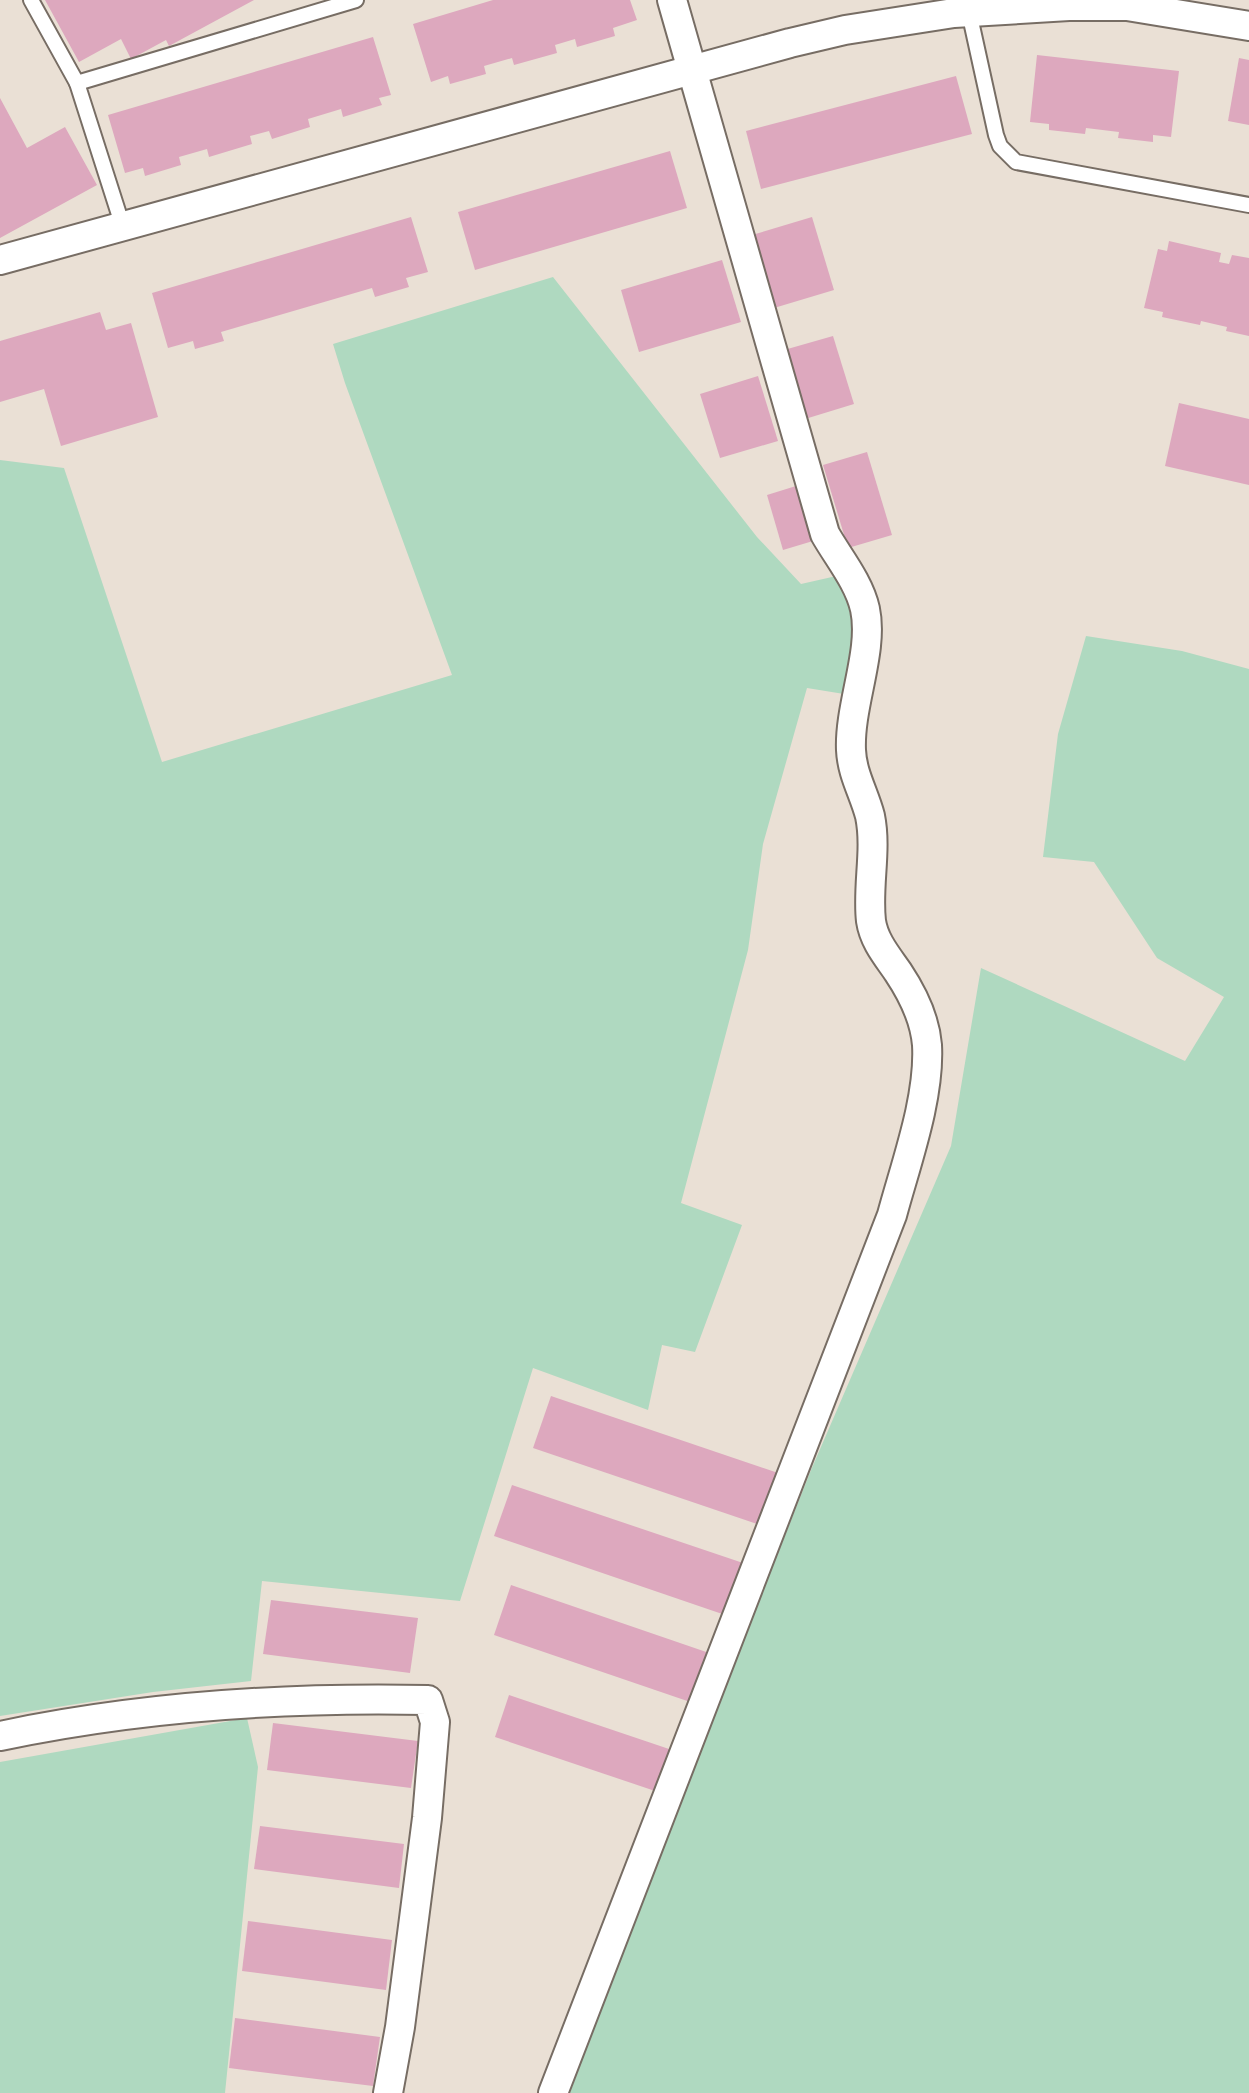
<svg xmlns="http://www.w3.org/2000/svg" width="1249" height="2093" font-family="Overpass,sans-serif">
<rect width="100%" height="100%" fill="#eae0d5"/>
<g fill="#afd9c0">
<polygon points="553,277 757,537 801,584 863,570 844,694 807,688 763,844 748,950 681,1203 742,1225 695,1352 662,1345 648,1410 533,1368 460,1601 262,1581 251,1681 153,1692 0,1716 0,460 64,468 162,762 452,675 345,383 333,344"/>
<polygon points="1086,636 1182,651 1249,669 1249,2093 570,2093 646,1885 811,1470 951,1146 981,968 1185,1061 1224,997 1157,958 1094,862 1043,857 1058,734"/>
<polygon points="247,1718 258,1767 225,2093 0,2093 0,1762"/>
</g>
<g fill="#dda8be">
<polygon points="45,0 254,0 169,46 166,40 131,59 121,39 79,62"/>
<polygon points="493,0 630,0 637,20 613,28 615,36 577,47 575,39 555,45 557,53 514,65 512,58 484,66 486,74 450,84 448,76 431,82 413,24"/>
<polygon points="373,37 391,95 379,98 382,105 343,117 341,109 308,119 310,127 272,139 269,131 250,136 252,144 209,157 207,149 179,157 181,165 145,176 143,168 125,173 108,115"/>
<polygon points="1037,55 1179,71 1171,137 1153,135 1153,142 1118,138 1119,132 1086,128 1085,134 1049,130 1049,124 1030,122"/>
<polygon points="1239,58 1249,60 1249,125 1228,121"/>
<polygon points="956,76 972,134 761,189 746,131"/>
<polygon points="0,98 27,148 65,127 97,185 0,238"/>
<polygon points="670,151 687,208 475,270 458,212"/>
<polygon points="411,217 428,272 406,278 409,287 375,297 372,288 221,332 224,341 195,349 193,341 168,348 152,293"/>
<polygon points="812,217 834,290 774,308 752,235"/>
<polygon points="1169,241 1221,253 1219,262 1229,264 1232,255 1249,258 1249,336 1226,331 1227,327 1201,321 1200,325 1162,317 1163,312 1144,308 1158,249 1167,251"/>
<polygon points="722,260 741,322 639,352 621,290"/>
<polygon points="100,312 106,330 131,323 158,417 61,446 44,389 0,402 0,341"/>
<polygon points="833,336 854,404 805,419 784,350"/>
<polygon points="758,376 778,441 720,458 700,394"/>
<polygon points="1179,403 1249,419 1249,485 1165,466"/>
<polygon points="867,452 892,535 848,548 823,465"/>
<polygon points="796,486 813,541 783,550 767,495"/>
<polygon points="551,1396 781,1474 763,1526 533,1448"/>
<polygon points="512,1485 749,1565 731,1617 494,1536"/>
<polygon points="511,1585 715,1655 699,1705 494,1635"/>
<polygon points="271,1600 418,1618 410,1673 263,1654"/>
<polygon points="509,1695 672,1750 658,1792 495,1737"/>
<polygon points="273,1723 418,1741 411,1788 267,1770"/>
<polygon points="260,1826 404,1844 399,1888 254,1869"/>
<polygon points="248,1921 392,1940 386,1990 242,1971"/>
<polygon points="235,2018 380,2037 373,2086 229,2068"/>
</g>
<g fill="none" stroke-linecap="round" stroke-linejoin="round">
<g stroke="#776d64" stroke-width="18">
<g id="lane">
<polyline points="31,0 77,83"/>
<polyline points="969,12 996,135 1000,146 1016,162 1249,205"/>
<polyline points="123,227 77,83 356,0"/>
</g>
</g>
<g stroke="#776d64" stroke-width="32">
<g id="street">
<polyline points="0,260 790,43 845,30 954,13 1069,6 1127,6 1249,26"/>
<path d="M0,1736C142,1706 284,1697 428,1700L435,1722L427,1818L400,2027L388,2093"/>
<path d="M553,2093L892,1215C906,1163 930,1098 927,1045C925,1020 912,993 898,972C887,956 874,941 871,921C867,886 877,850 870,816C864,793 852,774 851,750C849,705 874,651 865,609C859,582 838,557 825,534L672,0"/>
</g>
</g>
<use href="#lane" stroke="#fff" stroke-width="14"/>
<use href="#street" stroke="#fff" stroke-width="28"/>
</g>
</svg>
